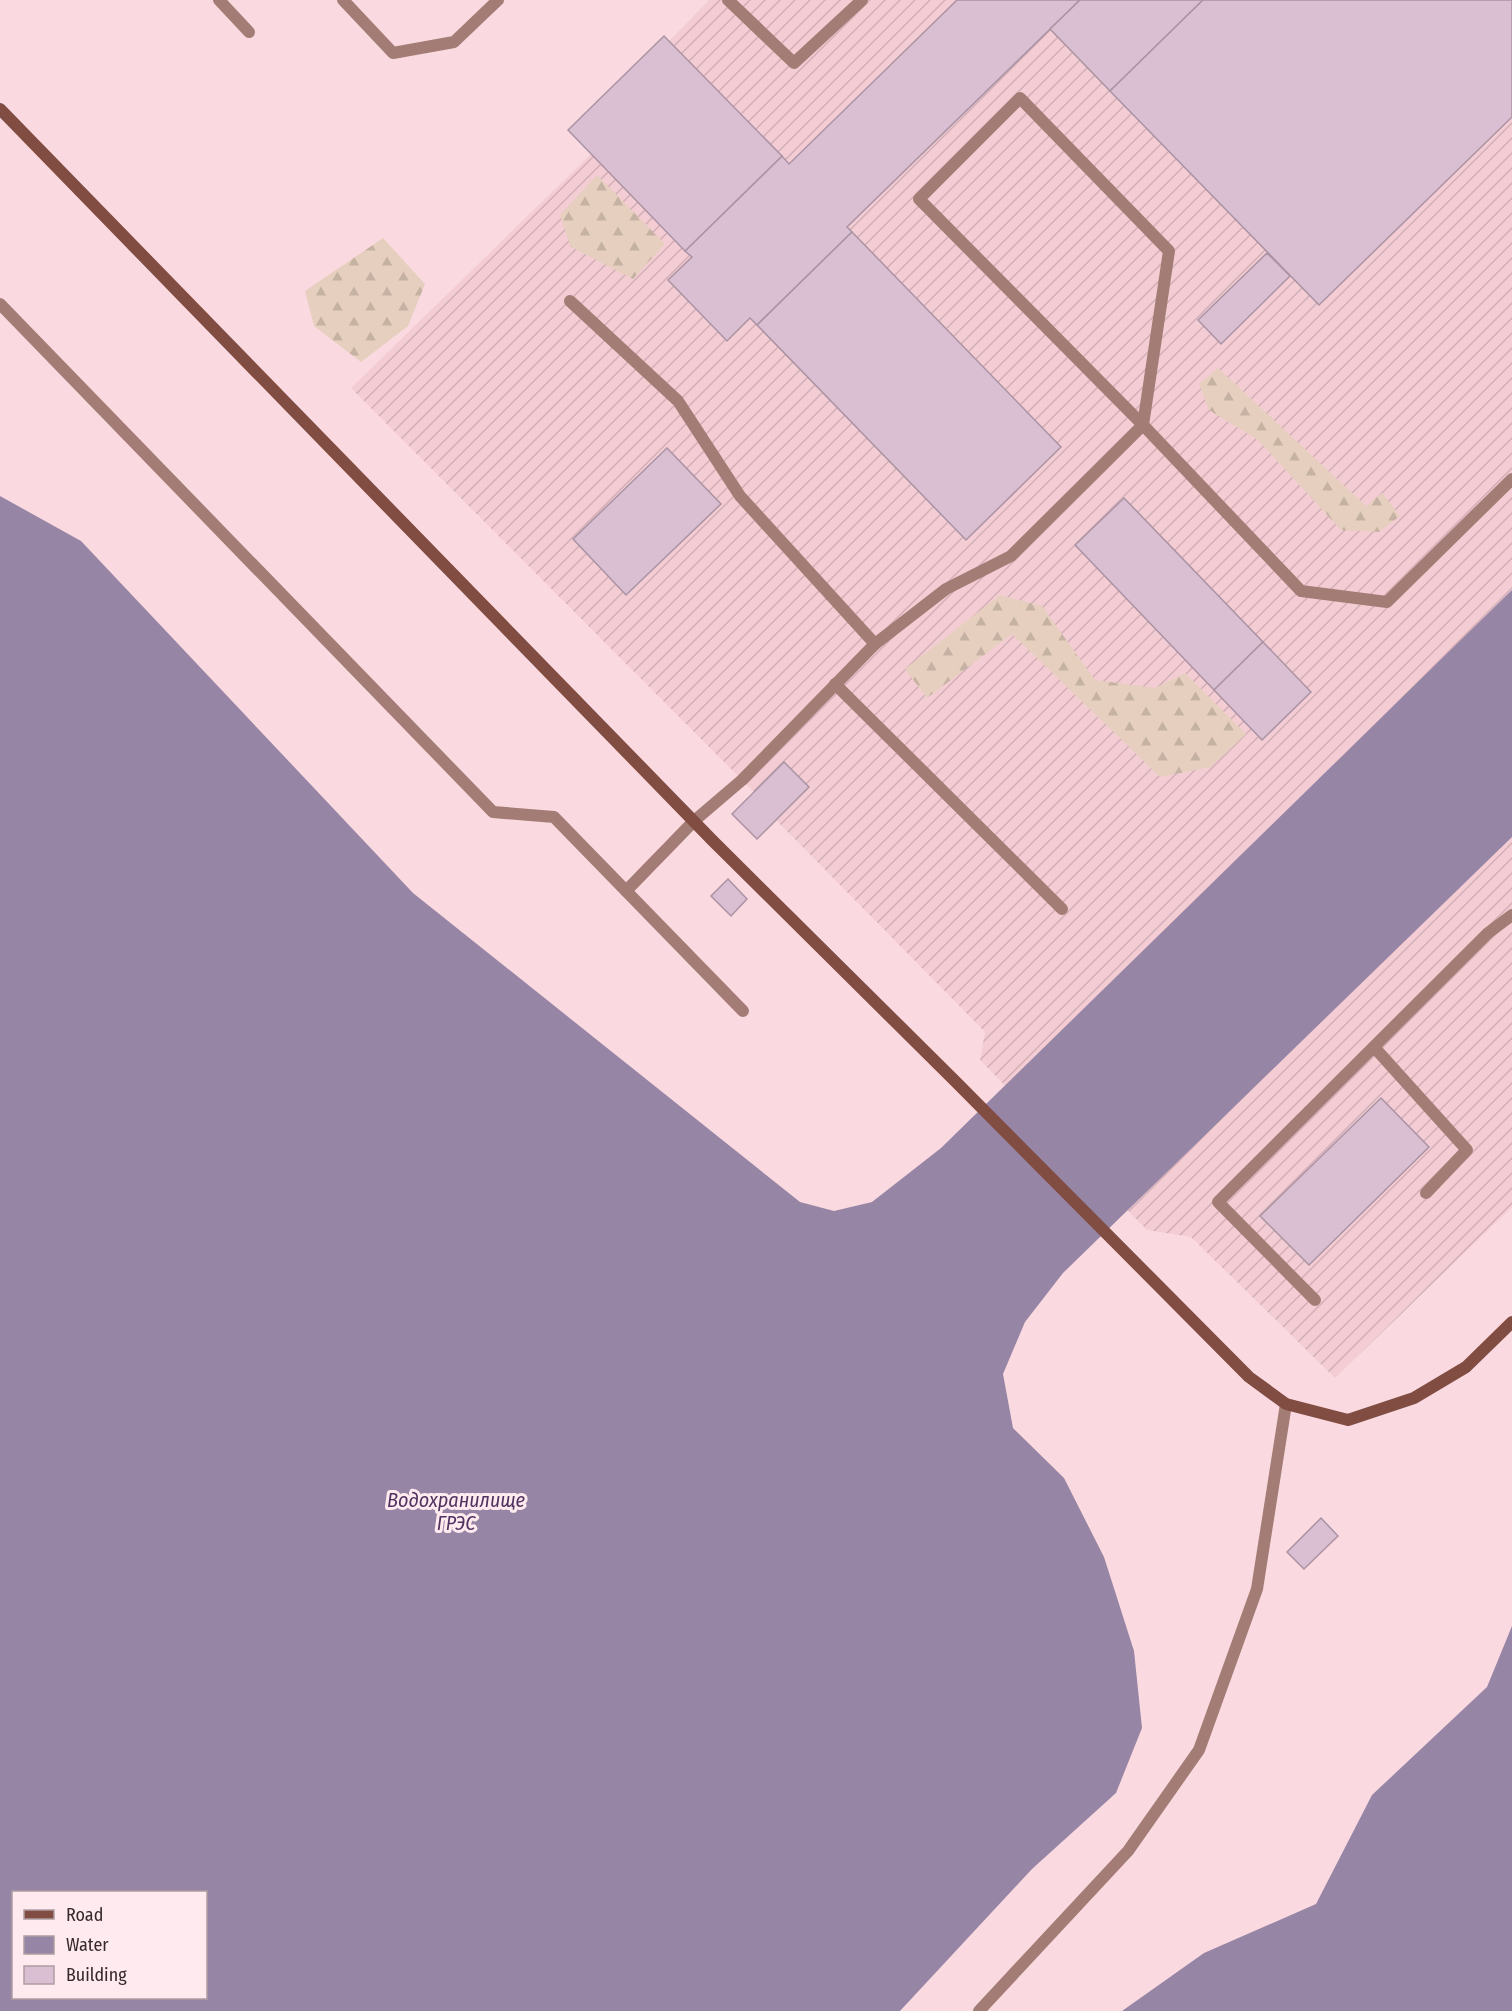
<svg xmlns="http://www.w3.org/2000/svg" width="1512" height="2011" font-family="'Fira Sans Condensed',sans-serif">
<defs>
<pattern id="industrial-furrows" width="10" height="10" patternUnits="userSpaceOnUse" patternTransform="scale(1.5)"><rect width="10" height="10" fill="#f4ccd4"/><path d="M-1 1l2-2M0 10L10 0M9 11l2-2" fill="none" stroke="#d2afb6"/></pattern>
<pattern id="forest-firs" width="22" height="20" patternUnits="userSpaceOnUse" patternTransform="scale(1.5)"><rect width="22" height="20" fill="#e6cfbe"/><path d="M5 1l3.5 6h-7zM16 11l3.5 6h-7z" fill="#c6b2a3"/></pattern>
</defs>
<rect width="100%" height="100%" fill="#fadae0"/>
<polygon fill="url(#industrial-furrows)" points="709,0 1512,0 1512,1207 1335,1378 1191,1237 1147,1230 980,1060 985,1032 777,821 757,839 732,814 754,792 351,388 591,154 568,130 664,36 669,41"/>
<g fill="url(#forest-firs)">
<polygon points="597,175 665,244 633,279 571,247 560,215"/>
<polygon points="383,238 425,284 408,326 361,362 314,326 305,291"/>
<polygon points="1218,368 1366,506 1382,493 1400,516 1379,532 1341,530 1258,440 1209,410 1199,384"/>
<polygon points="1000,595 1042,606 1095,680 1155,688 1185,673 1246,734 1211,767 1160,777 1012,634 927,698 905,669"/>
</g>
<g fill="#9785a5" fill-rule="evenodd">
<path d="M0,496L81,541L413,893L800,1202L834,1211L872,1202L941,1148L1512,590V837L1063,1273L1025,1322L1003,1374L1013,1428L1064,1478L1104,1557L1134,1651L1142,1728L1116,1793L1032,1869L900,2011H0ZM14,1892H206V1998H14Z"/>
<polygon points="1512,1626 1512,2011 1122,2011 1204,1953 1316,1904 1372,1795 1487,1687"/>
</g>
<g fill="#d9bfd1" stroke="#ab93a3" stroke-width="1.5">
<polygon points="957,0 1080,0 847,227 852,232 757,325 750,318 727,341 668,280 692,257 685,251 782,156 789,164"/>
<polygon points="1080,0 1203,0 1110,91 1050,29"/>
<polygon points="1203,0 1512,0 1512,117 1319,305 1110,91"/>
<polygon points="664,36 782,156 685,251 568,130"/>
<polygon points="852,232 1061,447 966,540 757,325"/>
<polygon points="1267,253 1290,276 1221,344 1198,320"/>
<polygon points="667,448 721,504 626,595 573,539"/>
<polygon points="1124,498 1263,642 1214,690 1075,545"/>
<polygon points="1263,642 1311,692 1262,740 1214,690"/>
<polygon points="784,762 809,787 757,839 732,814"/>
<polygon points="728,879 747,899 731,916 711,896"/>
<polygon points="1381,1098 1429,1147 1309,1265 1260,1216"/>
<polygon points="1321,1518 1338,1536 1304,1569 1287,1552"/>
</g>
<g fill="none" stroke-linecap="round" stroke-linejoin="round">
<g stroke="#a37d75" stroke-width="12">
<polyline points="219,0 249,32"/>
<polyline points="343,0 393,53 454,42 498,0"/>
<polyline points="728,0 794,63 862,0"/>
<polyline points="570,301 678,401 740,496 875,644"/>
<polyline points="0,304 493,812 554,817 743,1011"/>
<polyline points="835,684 1062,909"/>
<polyline points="626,891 694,821 742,780 875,644 946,589 1011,556 1143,425 1169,251 1020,98 919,199 1143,425 1301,591 1387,602 1512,479"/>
<polyline points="1374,1047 1467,1150 1426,1193"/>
<polyline points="1315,1300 1218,1202 1488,933 1512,915"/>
<polyline points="979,2011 1128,1851 1199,1750 1257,1589 1286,1404"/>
</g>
<polyline stroke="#814c42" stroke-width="12" points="0,109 713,841 956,1082 1249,1377 1286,1404 1348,1420 1414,1398 1466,1367 1512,1322"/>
</g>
<g text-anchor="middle" stroke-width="6" stroke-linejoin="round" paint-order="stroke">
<g font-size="20" font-style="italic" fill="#4f3461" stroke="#ffebef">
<text x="456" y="1507">Водохранилище<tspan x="456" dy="23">ГРЭС</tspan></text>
</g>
</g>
<rect x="12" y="1891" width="195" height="108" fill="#ffebef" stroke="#ae9da1" stroke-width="1.5"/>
<rect x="24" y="1910" width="30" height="9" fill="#814c42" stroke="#ae9da1" stroke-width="1.5"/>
<text x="66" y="1921" font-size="18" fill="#35292b">Road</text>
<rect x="24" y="1936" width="30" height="18" fill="#9785a5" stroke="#ae9da1" stroke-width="1.5"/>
<text x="66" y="1951" font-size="18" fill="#35292b">Water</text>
<rect x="24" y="1966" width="30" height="18" fill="#d9bfd1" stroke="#ae9da1" stroke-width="1.5"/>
<text x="66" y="1981" font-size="18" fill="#35292b">Building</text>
</svg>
